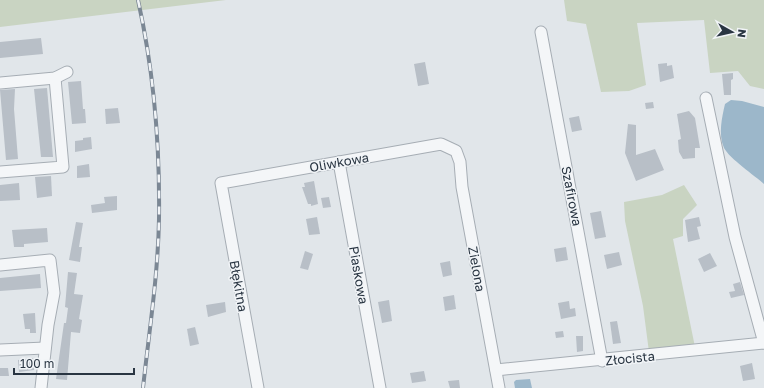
<svg xmlns="http://www.w3.org/2000/svg" width="764" height="388" font-family="'Golos Text',sans-serif">
<rect width="100%" height="100%" fill="#e1e6ea"/>
<g fill="#c9d4c2">
<polygon points="0,0 226,0 0,27"/>
<polygon points="564,0 764,0 764,89 750,86 738,71 710,73 704,20 637,23 646,85 629,91 601,92 586,24 567,21"/>
<polygon points="684,185 697,205 683,219 683,236 673,239 695,347 649,352 643,306 625,221 624,202 662,195"/>
</g>
<g fill="#9cb7ca">
<path d="M731,100L742,101L764,107V184C754,175 730,159 724,148C718,134 722,117 725,104Z"/>
<polygon points="530,379 532,388 515,388 514,382 516,380"/>
</g>
<g fill="#b8bfc7">
<polygon points="41,38 43,54 0,58 0,42"/>
<polygon points="425,62 429,84 418,86 414,64"/>
<polygon points="667,63 667,66 672,65 674,78 660,82 658,64"/>
<polygon points="733,73 733,79 731,80 731,95 724,95 722,74"/>
<polygon points="81,81 83,109 85,109 86,123 72,124 68,82"/>
<polygon points="47,88 53,157 41,157 34,89"/>
<polygon points="15,89 14,109 18,159 6,160 0,90"/>
<polygon points="653,102 654,108 646,109 645,103"/>
<polygon points="118,108 120,123 106,124 105,109"/>
<polygon points="689,111 695,118 700,148 695,148 695,158 683,159 679,152 678,140 681,139 677,114"/>
<polygon points="579,116 582,130 572,132 569,118"/>
<polygon points="628,124 636,125 636,155 655,149 664,170 636,181 625,153"/>
<polygon points="91,137 92,149 75,152 75,141 83,140 83,138"/>
<polygon points="89,164 90,177 77,178 77,166"/>
<polygon points="51,176 52,196 37,198 35,177"/>
<polygon points="314,181 318,204 311,206 311,204 308,204 302,187 305,187 304,183"/>
<polygon points="19,183 20,200 0,201 0,185"/>
<polygon points="117,196 117,210 92,213 91,205 105,203 104,197"/>
<polygon points="329,197 331,207 323,208 321,198"/>
<polygon points="601,211 606,237 595,239 590,213"/>
<polygon points="317,217 320,234 309,235 306,219"/>
<polygon points="699,217 701,226 697,227 700,239 688,242 685,220"/>
<polygon points="76,222 83,223 79,247 82,247 80,262 69,260"/>
<polygon points="47,228 48,242 24,244 24,247 14,247 12,230"/>
<polygon points="566,247 568,260 556,262 554,249"/>
<polygon points="305,251 313,254 308,270 300,268"/>
<polygon points="619,252 622,265 607,269 604,255"/>
<polygon points="710,253 717,266 704,272 698,259"/>
<polygon points="450,261 452,275 443,277 440,263"/>
<polygon points="68,272 77,273 74,294 83,295 79,319 82,320 80,333 71,332 67,380 56,379 64,323 66,323 68,308 65,307"/>
<polygon points="40,274 41,288 0,291 0,278"/>
<polygon points="740,282 744,295 731,298 729,292 735,291 733,284"/>
<polygon points="454,295 456,309 445,311 443,297"/>
<polygon points="389,300 392,321 382,323 378,302"/>
<polygon points="569,301 570,309 575,308 576,316 561,319 558,303"/>
<polygon points="225,302 226,312 208,317 206,305"/>
<polygon points="35,313 36,333 30,333 30,329 25,329 23,314"/>
<polygon points="617,321 621,343 613,344 610,322"/>
<polygon points="195,327 199,344 190,346 187,329"/>
<polygon points="563,331 564,337 556,338 555,332"/>
<polygon points="576,336 583,336 583,351 577,352"/>
<polygon points="33,358 34,370 19,372 18,360"/>
<polygon points="752,363 755,379 743,381 740,366"/>
<polygon points="0,368 8,368 9,376 0,376"/>
<polygon points="424,371 426,381 412,383 410,373"/>
<polygon points="459,380 460,388 450,388 448,381"/>
</g>
<g fill="none" stroke-linecap="round" stroke-linejoin="round">
<g stroke="#a6adb4" stroke-width="13">
<g id="minor">
<polyline points="541,32 602,361"/>
<polyline points="0,83 55,78 67,72"/>
<polyline points="706,98 735,237 764,343"/>
<polyline points="339,162 380,388"/>
<polyline points="0,172 63,167 55,78"/>
<polyline points="0,265 50,260 54,293 48,325 41,388"/>
<polyline points="0,350 45,348"/>
<polyline points="496,370 764,343"/>
<polyline points="258,388 221,183 441,144 456,151 460,162 462,187 499,388"/>
</g>
</g>
<use href="#minor" stroke="#f4f6f8" stroke-width="11"/>
<g stroke="#7b8794" stroke-width="4">
<path id="rail" d="M138,0C154,72 160,146 159,219C158,276 149,332 143,388"/>
</g>
<use href="#rail" stroke="#f1f4f7" stroke-width="2.5" stroke-dasharray="8" stroke-linecap="butt"/>
</g>
<g text-anchor="middle" stroke-width="3" stroke-linejoin="round" paint-order="stroke">
<g font-size="13" fill="#293542" stroke="#f1f4f7">
<text transform="translate(339 162) rotate(-10)" y="5">Oliwkowa</text>
<text transform="translate(572 196) rotate(79)" y="5">Szafirowa</text>
<text transform="translate(477 269) rotate(80)" y="5">Zielona</text>
<text transform="translate(359 275) rotate(80)" y="5">Piaskowa</text>
<text transform="translate(239 286) rotate(80)" y="5">Błękitna</text>
<text transform="translate(630 358) rotate(-6)" y="5">Złocista</text>
</g>
</g>
<g transform="translate(732 32) rotate(98)" stroke="#f1f4f7" stroke-width="3" paint-order="stroke">
<path d="M0-3L7 15L0 10L-7 15Z" fill="#293542"/>
<text y="-6" font-size="11" font-weight="bold" text-anchor="middle" fill="#293542">N</text>
</g>
<path d="M14 368v6h120v-6" fill="none" stroke="#293542" stroke-width="2"/>
<text x="20" y="368" font-size="12" fill="#293542" stroke="#f1f4f7" stroke-width="3" paint-order="stroke">100 m</text>
</svg>
